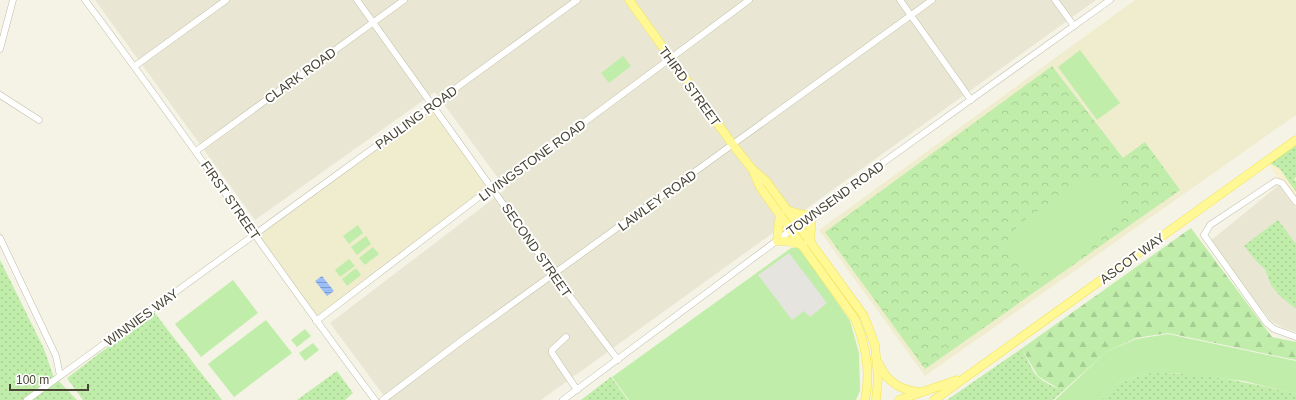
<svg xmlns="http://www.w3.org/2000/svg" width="1296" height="400" font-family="Helvetica,sans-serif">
<defs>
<pattern id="grass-dots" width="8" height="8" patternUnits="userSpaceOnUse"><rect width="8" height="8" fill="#c0edaa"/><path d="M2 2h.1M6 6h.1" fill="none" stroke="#a6cd93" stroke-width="1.8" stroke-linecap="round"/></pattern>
<pattern id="forest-firs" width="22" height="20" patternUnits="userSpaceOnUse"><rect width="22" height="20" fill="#c0edaa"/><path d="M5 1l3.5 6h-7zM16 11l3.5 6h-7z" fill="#a6cd93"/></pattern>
<pattern id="park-crowns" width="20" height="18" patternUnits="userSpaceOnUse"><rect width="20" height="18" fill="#c0edaa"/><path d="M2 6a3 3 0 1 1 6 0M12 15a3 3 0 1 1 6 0" fill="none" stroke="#a6cd93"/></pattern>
<pattern id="water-rules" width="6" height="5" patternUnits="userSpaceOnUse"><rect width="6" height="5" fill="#9bbef8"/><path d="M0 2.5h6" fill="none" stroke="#809cca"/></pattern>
</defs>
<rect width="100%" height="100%" fill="#f5f3e5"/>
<g fill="#e9e7d3">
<polygon points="95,0 1096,0 541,400 387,400 330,323 506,189 435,92 255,220"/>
<polygon points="1279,185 1296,208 1296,332 1283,328 1269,319 1209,242"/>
</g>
<polygon fill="#f9f0ce" points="1296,143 1296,201 1267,163"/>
<g fill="#efedce">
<polygon points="1135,0 1296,0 1296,115 925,376 819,230"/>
<polygon points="432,109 489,187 317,318 258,235"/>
</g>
<g fill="url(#grass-dots)">
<polygon points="1296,144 1296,177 1294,179 1296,182 1296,192 1280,169 1270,163"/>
<polygon points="1278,220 1296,244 1296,309 1280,296 1271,285 1265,269 1257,262 1244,246"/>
<polygon points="0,260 44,349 53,375 77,400 0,400"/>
<polygon points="154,312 222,400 83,400 67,378"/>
<path d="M1021,349C1028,357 1030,369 1038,377C1044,382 1056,389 1064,390L1053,400H947Z"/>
<polygon points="337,371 353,393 345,400 297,400"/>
<path d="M1150,373C1200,372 1248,382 1296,394V400H1100L1118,383Z"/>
<polygon points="611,377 628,400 581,400"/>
</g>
<polygon fill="url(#forest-firs)" points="1191,228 1272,337 1296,342 1296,360 1168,333 1136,338 1106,352 1064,390 1059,389 1038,376 1025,354 1021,349"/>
<polygon fill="url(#park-crowns)" points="1052,66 1123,158 1145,142 1180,190 925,369 825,232"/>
<g fill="#c0edaa">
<polygon points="1080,50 1120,103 1097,120 1058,67"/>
<polygon points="623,56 631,66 609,83 601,73"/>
<path d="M1096,177C1106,179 1116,185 1120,195C1130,223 1098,238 1079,251C1070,258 1059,269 1049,271C1035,275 1019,267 1013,254C1007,241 1013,231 1022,222L1085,178Z"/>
<polygon points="358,225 363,233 349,244 343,236"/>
<polygon points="366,236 371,244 357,255 351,247"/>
<polygon points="373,247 379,254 365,265 359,258"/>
<polygon points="799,247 850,321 859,353 860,391 856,400 629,400 612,377 791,248"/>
<polygon points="349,259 355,266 340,277 335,270"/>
<polygon points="356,268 361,275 347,286 342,279"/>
<polygon points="233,280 258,313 201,357 175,324"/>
<polygon points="266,320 292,353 234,397 208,364"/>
<polygon points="305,329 311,336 297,347 291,340"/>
<polygon points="1168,334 1296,361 1296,394 1244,381 1173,373 1150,373 1118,383 1100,400 1055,400 1106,352 1136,339"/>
<polygon points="313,343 319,350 305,361 299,353"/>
</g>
<polygon fill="#e5e4de" points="789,253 827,303 810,317 804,311 792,320 758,275"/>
<polygon fill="url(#water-rules)" points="322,276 334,291 327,296 315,281"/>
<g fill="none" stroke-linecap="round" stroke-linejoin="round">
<g stroke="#c1bea7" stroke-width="7">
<g id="minor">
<path d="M85,0C184,132 276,268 375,400"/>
<polyline points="357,0 554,275 618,360"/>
<polyline points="900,0 971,100"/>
<polyline points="1055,0 1074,26"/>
<polyline points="0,49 13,0"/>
<polyline points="135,66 226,0"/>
<polyline points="0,95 39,120"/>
<polyline points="196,151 404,0"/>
<polyline points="1296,202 1282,183 1276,181 1210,225 1204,235 1266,322 1274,329 1296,337"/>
<polyline points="0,238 56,356 60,376"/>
<polyline points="316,321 492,187 582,124 749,0"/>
<polyline points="566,337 552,350 552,353 577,390"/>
<polyline points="27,400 577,0"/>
<polyline points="383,400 465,338 932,0"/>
<polyline points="563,400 842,192 1110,0"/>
</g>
</g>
<g stroke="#f0e458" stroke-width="9">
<g id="major">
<polyline points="629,0 733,145 753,170 766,181 864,316 875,345 878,378 876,400"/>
<path d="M754,173L760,187L855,319C866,346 871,371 865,400"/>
<polyline points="787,210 799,214 812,215 810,241"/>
<polyline points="780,214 777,241 787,241 803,245"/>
<path d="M879,364C887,382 900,390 919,392"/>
<polyline points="899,400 957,380"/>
<polyline points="934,400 1296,140"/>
</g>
</g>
<use href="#minor" stroke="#fff" stroke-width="6"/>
<use href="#major" stroke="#fff894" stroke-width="8"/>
</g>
<g text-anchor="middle" stroke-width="4" stroke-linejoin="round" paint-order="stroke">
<g font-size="13" fill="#484534" stroke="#fff">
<text transform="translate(300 75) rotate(-36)" y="5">CLARK ROAD</text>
<text transform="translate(690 86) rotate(54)" y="5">THIRD STREET</text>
<text transform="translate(416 117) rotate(-36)" y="5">PAULING ROAD</text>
<text transform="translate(532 160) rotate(-36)" y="5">LIVINGSTONE ROAD</text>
<text transform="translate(835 198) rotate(-36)" y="5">TOWNSEND ROAD</text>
<text transform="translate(231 200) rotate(55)" y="5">FIRST STREET</text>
<text transform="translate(657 200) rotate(-36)" y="5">LAWLEY ROAD</text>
<text transform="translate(537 250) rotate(55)" y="5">SECOND STREET</text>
<text transform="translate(1132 258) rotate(-36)" y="5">ASCOT WAY</text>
<text transform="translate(141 317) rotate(-36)" y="5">WINNIES WAY</text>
</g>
</g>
<path d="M10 384v6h78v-6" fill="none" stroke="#484534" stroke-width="2"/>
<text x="16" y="384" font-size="12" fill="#484534" stroke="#ffffff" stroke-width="3" paint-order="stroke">100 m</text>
</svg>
